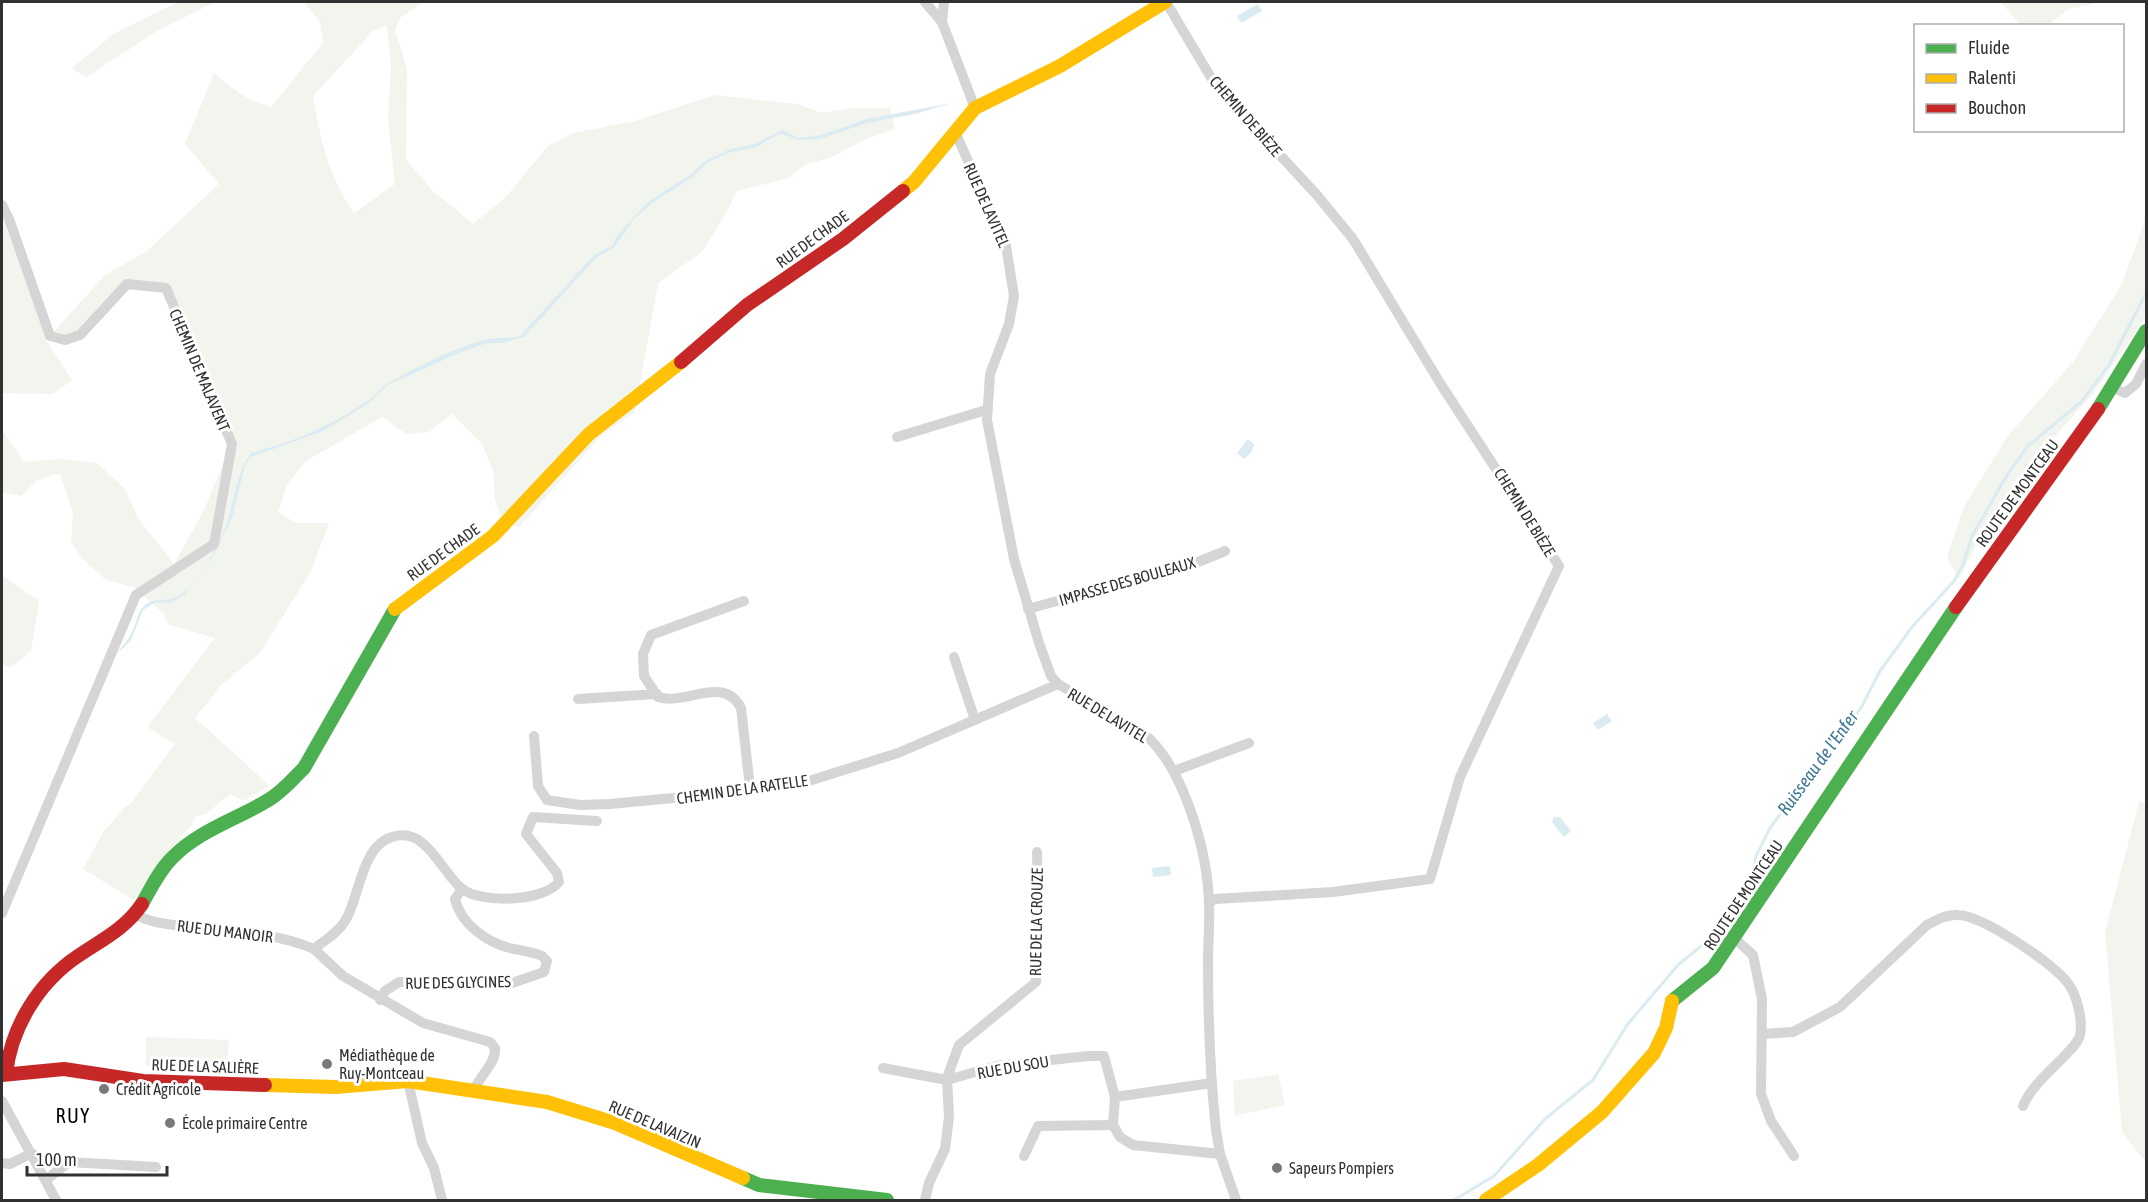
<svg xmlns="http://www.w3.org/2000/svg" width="2148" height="1202" font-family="'Asap Condensed',sans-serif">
<rect width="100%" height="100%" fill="#fff"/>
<g fill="#f2f5ed" fill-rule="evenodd">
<polygon points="178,2 215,2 157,31 86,77 72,68 115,33"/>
<path d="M303,2H424L401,17L395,29L407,69L406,160L433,191L473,224L504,199L548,146L573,133L635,121L715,95L796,104L823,113L853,108H890L895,129L866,139L830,158L806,164L786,179L736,191L729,208L702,252L658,283L635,412L602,435L518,528L501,517L495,499L493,470L482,444L452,414L429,432L406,434L382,417L306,461L287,484L278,512L296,523H329L310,573L259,654L221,685L195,718L270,786L243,801L230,794L205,815H198L192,822L193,825L179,837L183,839L172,847L134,900L83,869L104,831L127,805L129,806L175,744L147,727L215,638L168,624L164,614L135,588L106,580L82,558L71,542L73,514L60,473L37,480L21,496L2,492V430L24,462L62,459L97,463L125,489L138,518L174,564L203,512L232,444L166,288L127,284L80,335L50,336L105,275L147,251L219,184L185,144L214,73C232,89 248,101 271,107L323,43L320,21ZM387,26L391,66L388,120L395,184L354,213C329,178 320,138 313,96L373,31Z"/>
<polygon points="2001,2 2100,2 2067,10 2048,25 2020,25"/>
<polygon points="2146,202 2146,317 2095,391 2018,478 1986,524 1959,579 1947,557 1964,507 2007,437 2073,362 2122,284 2144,223"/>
<polygon points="2,216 47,342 72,380 53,394 2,393"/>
<polygon points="2,575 39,601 31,651 10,668 2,664"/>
<polygon points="2139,802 2146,804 2146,1162 2122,1132 2105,932"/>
<polygon points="146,1037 229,1040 227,1067 146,1066"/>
<polygon points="1278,1074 1285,1105 1235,1116 1233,1081"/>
</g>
<g fill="#dbebf2">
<polygon points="1258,4 1262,11 1241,23 1237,16"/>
<path d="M951,103L915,114L867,123L820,139L798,140L780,133L757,147L731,152L708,162L690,179L652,203L634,219L614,248L596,258L524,337L503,343H487L461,352L388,385L369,403L323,431L251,457L245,465L232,518L215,553L185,594L171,603L156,602L143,610L131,640L118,653C122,645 128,641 131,634C136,626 137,611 145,605C154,598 161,602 171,599C190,594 204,567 214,552C234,521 232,478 251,453C295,441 329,427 367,401C376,395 382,386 392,381C421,365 456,347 488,339C499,337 509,339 520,336L595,254L612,246L617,235L649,201L690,175L706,160L731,149L755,144L782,130L799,138L821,135L867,119Z"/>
<polygon points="1247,440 1251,441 1254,445 1251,453 1244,459 1237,453"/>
<polygon points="1607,714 1612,721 1598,730 1593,723"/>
<polygon points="1554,817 1560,817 1571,831 1564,837 1552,822"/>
<polygon points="1170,866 1171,875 1153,877 1152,868"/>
</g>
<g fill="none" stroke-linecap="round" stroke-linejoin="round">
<polyline stroke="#dbebf2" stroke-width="3" points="1454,1200 1494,1176 1545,1119 1593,1080 1627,1025 1678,965 1712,937 1736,910 1750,888 1756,856 1770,828 1814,769 1829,754 1862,706 1880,671 1912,627 1954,581 1963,565 1972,536 2007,475 2028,446 2082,401 2109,365 2146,293"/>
<g stroke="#d5d5d5" stroke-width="10">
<polyline points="925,2 942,22 975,108"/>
<polyline points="1166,2 1210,76 1228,99 1316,194 1353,239 1440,383 1559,566 1460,777 1430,879 1333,892 1215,899 1209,902"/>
<polyline points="942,22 944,2"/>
<path d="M956,134L1006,246L1014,296L1009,324L990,374L987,420L1014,559L1039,643L1051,676L1058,684L1150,739C1186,776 1208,853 1209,905C1210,923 1208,941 1208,960C1208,1016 1210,1074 1216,1130L1220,1154L1236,1200"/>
<polyline points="2,205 9,219 50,336 65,340 80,335 127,284 166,288 232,444 214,544 136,595 2,913"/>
<polyline points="2113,388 2125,393 2136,384 2146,364"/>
<polyline points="897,437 986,410"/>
<path d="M744,601L651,635L643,654L644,676L658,697C687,706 723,674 741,708L750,788"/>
<polyline points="1028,609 1198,562 1225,551"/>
<polyline points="954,657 975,720"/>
<polyline points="578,699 657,694"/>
<polyline points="534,736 538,786 547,800 580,805 610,804 694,796 750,788 796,785 898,753 1058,684"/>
<polyline points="1174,771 1249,743"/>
<path d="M135,914C152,924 174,925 194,927C235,932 277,933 314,949"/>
<polyline points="1734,938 1753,955 1762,999 1761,1094 1771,1121 1794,1156"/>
<path d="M380,1000L385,991L399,982L512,983L544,972L547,961L542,956C533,952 524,951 514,949C489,944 461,925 455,899L462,889"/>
<path d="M1763,1034L1793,1032L1840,1007L1927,925C1937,920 1946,914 1958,915C1984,916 2050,962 2067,982C2077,994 2083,1020 2080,1035C2077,1051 2033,1079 2023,1106"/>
<polyline points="883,1068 947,1080 996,1066 1088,1056 1104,1056 1115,1097"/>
<polyline points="408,1081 422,1143 434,1168 442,1200"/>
<path d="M474,1090C480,1075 496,1064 495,1048L490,1042L423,1023L343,976L314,949C325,940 338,933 345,921C360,897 361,846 392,837C426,826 440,870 461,888C480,904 543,902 559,882L557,873L526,834L533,817L597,821"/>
<polyline points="2,1101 56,1200"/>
<polyline points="1113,1125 1115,1097 1212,1083"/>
<polyline points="1024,1156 1038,1126 1113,1125 1120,1137 1133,1145 1220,1154"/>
<polyline points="2,1163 10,1164 32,1153"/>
<polyline points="47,1179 69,1162 156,1167"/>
<polyline points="925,1200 929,1183 945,1149 949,1117 947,1078 959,1045 1036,982 1038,915 1037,852"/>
</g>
<g stroke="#4caf50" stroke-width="14">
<polyline points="2098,409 2146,331"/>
<path d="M142,904C151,888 159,871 172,858C199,830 238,819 270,799C283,791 293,779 304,768L395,609"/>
<polyline points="1672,1001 1713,968 1956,607"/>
<polyline points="743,1178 759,1185 887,1200"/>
</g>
<g stroke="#ffc107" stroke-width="14">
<polyline points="903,191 914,182 975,108 1060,66 1165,2"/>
<polyline points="395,609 493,536 589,434 681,362"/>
<polyline points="265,1085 336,1087 408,1081 547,1102 615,1123 743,1178"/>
<polyline points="1486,1200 1538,1165 1602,1112 1654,1053 1666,1028 1672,1001"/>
</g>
<g stroke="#c62828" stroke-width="14">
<polyline points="681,362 747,305 843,239 903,191"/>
<polyline points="1956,607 2098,409"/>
<path d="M6,1074C11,1027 39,982 78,956C103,939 125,929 142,904"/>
<polyline points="2,1075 64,1069 143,1081 265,1085"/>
</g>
</g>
<g fill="#797979" stroke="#fff" stroke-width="2">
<circle cx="327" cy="1064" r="6"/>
<circle cx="104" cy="1089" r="6"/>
<circle cx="170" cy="1123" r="6"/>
<circle cx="1277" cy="1168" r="6"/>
</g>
<g text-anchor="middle" stroke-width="6" stroke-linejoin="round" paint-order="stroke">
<g font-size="16" fill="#313131" stroke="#fff">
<text transform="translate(1246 116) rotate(49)" y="6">CHEMIN DE BIÈZE</text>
<text transform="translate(987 205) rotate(66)" y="6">RUE DE LAVITEL</text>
<text transform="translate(812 239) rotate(-36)" y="6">RUE DE CHADE</text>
<text transform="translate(200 370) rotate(67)" y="6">CHEMIN DE MALAVENT</text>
<text transform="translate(2017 493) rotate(-54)" y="6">ROUTE DE MONTCEAU</text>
<text transform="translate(1525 512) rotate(58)" y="6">CHEMIN DE BIÈZE</text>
<text transform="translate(443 552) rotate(-36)" y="6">RUE DE CHADE</text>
<text transform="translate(1127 581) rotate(-16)" y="6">IMPASSE DES BOULEAUX</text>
<text transform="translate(1108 715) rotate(31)" y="6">RUE DE LAVITEL</text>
<text transform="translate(742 789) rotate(-8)" y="6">CHEMIN DE LA RATELLE</text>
<text transform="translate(1743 895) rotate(-56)" y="6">ROUTE DE MONTCEAU</text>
<text transform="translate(1036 922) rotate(-89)" y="6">RUE DE LA CROUZE</text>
<text transform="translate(225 931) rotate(7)" y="6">RUE DU MANOIR</text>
<text transform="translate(458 982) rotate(-1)" y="6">RUE DES GLYCINES</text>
<text transform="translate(205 1066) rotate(2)" y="6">RUE DE LA SALIÈRE</text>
<text transform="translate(1013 1067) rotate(-10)" y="6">RUE DU SOU</text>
<text transform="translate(655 1124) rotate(23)" y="6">RUE DE LAVAIZIN</text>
</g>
<g font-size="16" fill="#313131" stroke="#fff" text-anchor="start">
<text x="339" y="1061">Médiathèque de<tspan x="339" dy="18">Ruy-Montceau</tspan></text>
<text x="116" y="1095">Crédit Agricole</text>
<text x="182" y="1129">École primaire Centre</text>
<text x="1289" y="1174">Sapeurs Pompiers</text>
</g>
<g font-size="18" font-style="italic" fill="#3e7893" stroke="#fff">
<text transform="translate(1818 763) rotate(-54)" y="6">Ruisseau de l'Enfer</text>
</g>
<g font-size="20" letter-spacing="1.5" fill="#000" stroke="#fff">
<text x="73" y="1123">RUY</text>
</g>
</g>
<rect width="2148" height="1202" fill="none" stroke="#313131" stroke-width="6"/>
<rect x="1914" y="24" width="210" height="108" fill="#ffffff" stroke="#adadad" stroke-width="1.5"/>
<rect x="1926" y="44" width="30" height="9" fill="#4caf50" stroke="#adadad" stroke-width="1.5"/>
<text x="1968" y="54" font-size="18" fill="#313131">Fluide</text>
<rect x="1926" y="74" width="30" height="9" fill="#ffc107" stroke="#adadad" stroke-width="1.5"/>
<text x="1968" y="84" font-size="18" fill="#313131">Ralenti</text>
<rect x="1926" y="104" width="30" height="9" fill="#c62828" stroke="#adadad" stroke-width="1.5"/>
<text x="1968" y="114" font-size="18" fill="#313131">Bouchon</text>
<path d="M27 1166v9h140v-9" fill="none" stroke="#313131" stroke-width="3"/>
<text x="36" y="1166" font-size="18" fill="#313131" stroke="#ffffff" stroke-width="4.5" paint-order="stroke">100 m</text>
</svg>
